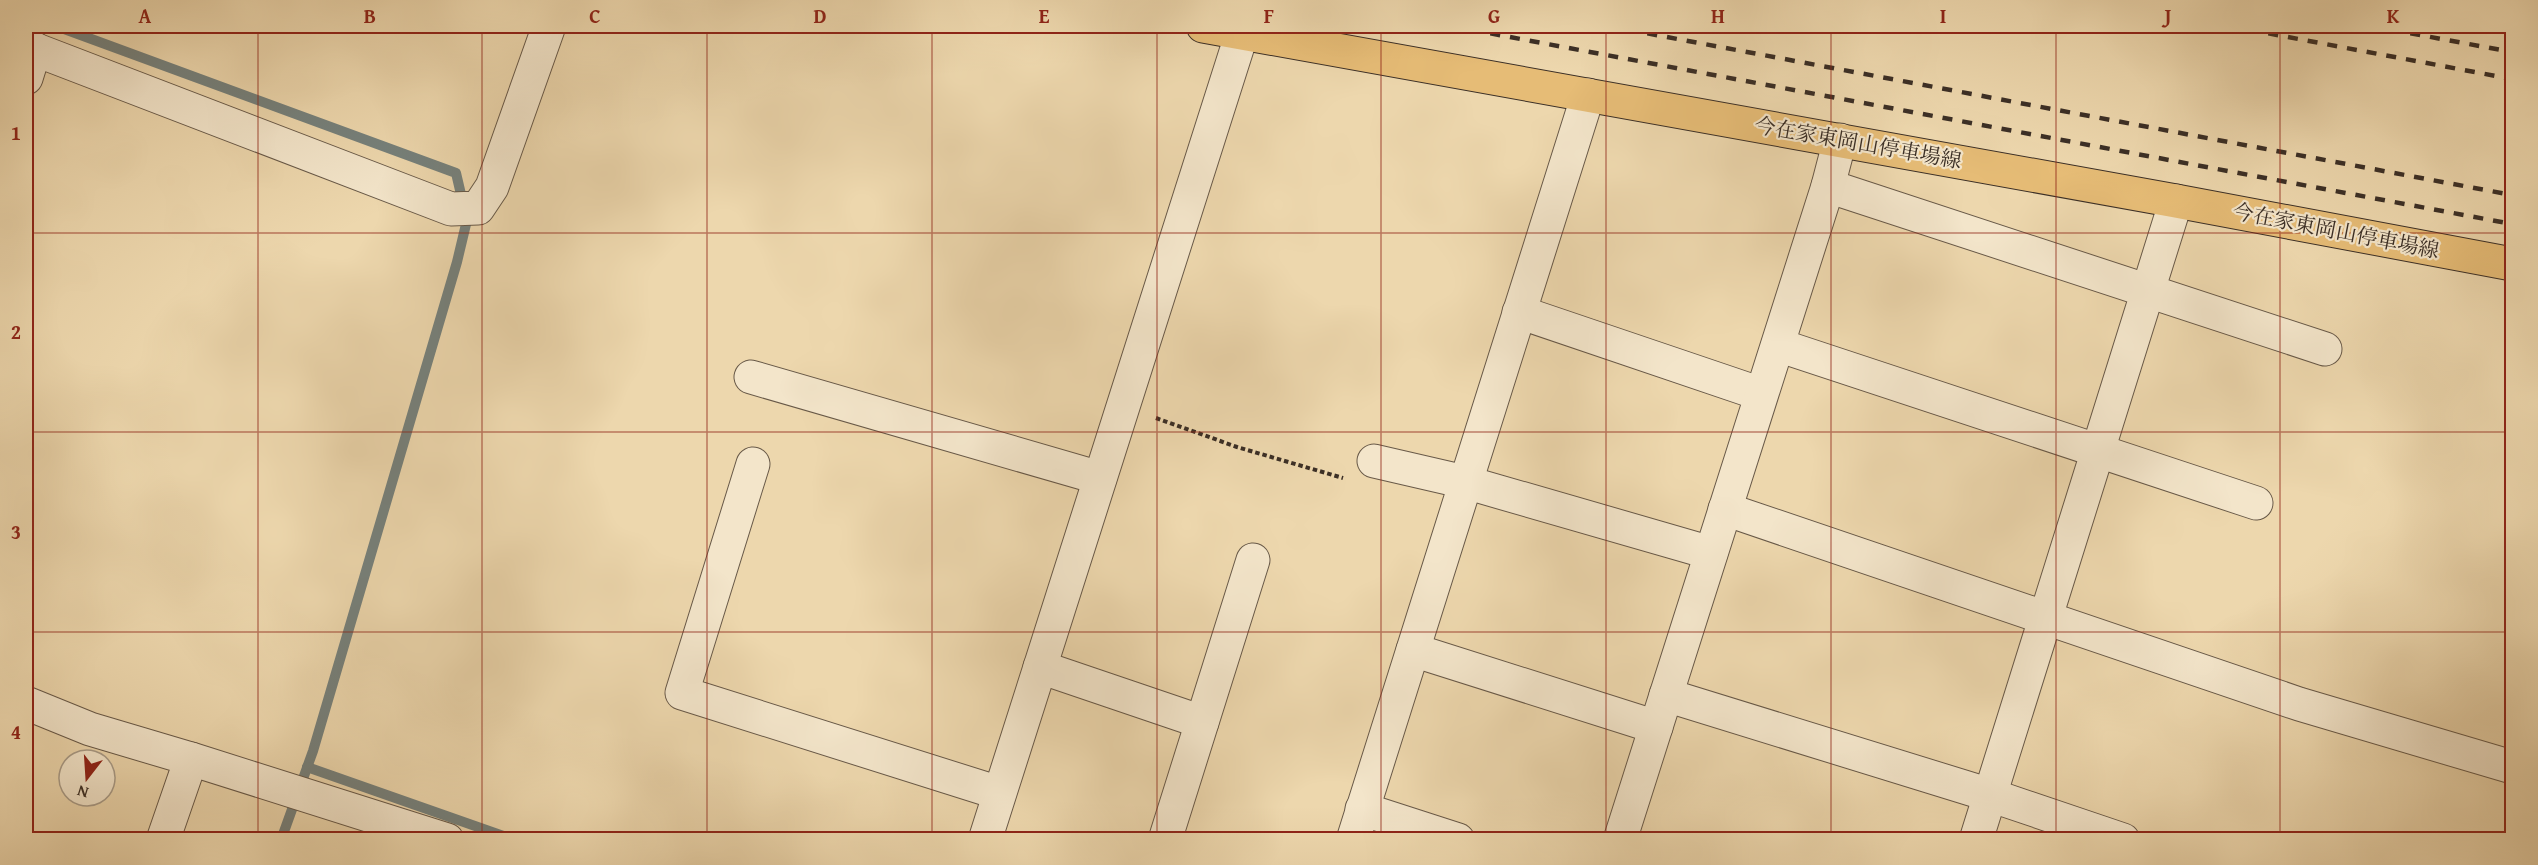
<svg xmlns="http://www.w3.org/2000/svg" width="2538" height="865" font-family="'Gentium Book Plus','Noto Serif JP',serif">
<rect width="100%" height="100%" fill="#edd7ad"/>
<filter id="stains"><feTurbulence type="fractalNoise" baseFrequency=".00333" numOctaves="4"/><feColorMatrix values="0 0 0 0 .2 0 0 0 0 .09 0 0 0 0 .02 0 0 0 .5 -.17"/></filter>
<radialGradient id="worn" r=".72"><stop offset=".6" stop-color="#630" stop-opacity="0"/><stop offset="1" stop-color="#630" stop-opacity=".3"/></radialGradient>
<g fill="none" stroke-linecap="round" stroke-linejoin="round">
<g stroke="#76817c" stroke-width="10">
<polyline points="56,26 456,173 467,220 457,262 313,751 281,840"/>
<polyline points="307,767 515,840"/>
</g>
<g stroke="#685948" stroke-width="35">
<g id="minor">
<polyline points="26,46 451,209 478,208 492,187 549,26"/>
<polyline points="26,78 35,49"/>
<polyline points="1828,186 2325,349"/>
<polyline points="1519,312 1761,394"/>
<polyline points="1778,345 2256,503"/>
<polyline points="751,377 1100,478"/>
<polyline points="1374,461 1465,482 1711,553"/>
<polyline points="753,464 682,693 999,793"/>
<polyline points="1725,509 2299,704 2512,767"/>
<polyline points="1413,650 1656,727"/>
<polyline points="1040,667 1202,722"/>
<polyline points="1666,695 1990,795 2123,840"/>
<polyline points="26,703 90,729 191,759 163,840"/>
<polyline points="191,759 447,840"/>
<polyline points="1362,809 1458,840"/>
<polyline points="985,840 1242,33"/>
<polyline points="1165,840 1253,560"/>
<polyline points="1353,840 1588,95"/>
<polyline points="1620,840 1828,186 1840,140"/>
<polyline points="1976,840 2176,201"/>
</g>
</g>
<g stroke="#3b2f26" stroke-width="35">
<polyline id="major" points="1203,26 2176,201 2512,264"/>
</g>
<polyline stroke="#3b2f26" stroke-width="4" stroke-dasharray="4.5 3" stroke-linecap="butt" points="1156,418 1237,447 1343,478"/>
<use href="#minor" stroke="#f3e5ca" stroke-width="33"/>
<use href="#major" stroke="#e6bc76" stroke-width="33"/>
<g stroke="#3b2f26" stroke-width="4.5" stroke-dasharray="10 10" stroke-linecap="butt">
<polyline points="1451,26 2512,224"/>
<polyline points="1608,26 2512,195"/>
<polyline points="2229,26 2512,79"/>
<polyline points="2371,26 2512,52"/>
</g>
</g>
<path fill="none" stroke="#8f2418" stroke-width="1.5" stroke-opacity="0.55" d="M258,26V840M482,26V840M707,26V840M932,26V840M1157,26V840M1381,26V840M1606,26V840M1831,26V840M2056,26V840M2280,26V840M26,233H2512M26,432H2512M26,632H2512"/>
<g text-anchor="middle" stroke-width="4.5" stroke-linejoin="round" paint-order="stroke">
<g font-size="21" fill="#3b2f26" stroke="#f3e5ca">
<text transform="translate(1858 143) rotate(10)" y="7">今在家東岡山停車場線</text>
<text transform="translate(2336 231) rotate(11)" y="7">今在家東岡山停車場線</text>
</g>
</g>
<rect width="2538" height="865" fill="none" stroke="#edd7ad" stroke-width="66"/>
<g transform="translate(87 778) rotate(197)"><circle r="28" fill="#f3e5ca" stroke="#a99c88" stroke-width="1.5"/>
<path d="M0-4.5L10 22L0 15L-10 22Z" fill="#8f2418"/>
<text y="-9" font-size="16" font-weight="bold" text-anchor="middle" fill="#3b2f26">N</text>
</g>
<rect x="33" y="33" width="2472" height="799" fill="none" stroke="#8f2418" stroke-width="2"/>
<g font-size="20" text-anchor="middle" font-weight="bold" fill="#8f2418">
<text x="145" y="23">A</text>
<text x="370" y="23">B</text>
<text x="595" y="23">C</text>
<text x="820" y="23">D</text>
<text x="1044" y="23">E</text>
<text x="1269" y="23">F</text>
<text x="1494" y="23">G</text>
<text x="1718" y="23">H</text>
<text x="1943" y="23">I</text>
<text x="2168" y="23">J</text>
<text x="2393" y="23">K</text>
<text x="16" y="140">1</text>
<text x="16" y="339">2</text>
<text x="16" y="539">3</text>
<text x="16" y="739">4</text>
</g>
<rect width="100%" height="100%" filter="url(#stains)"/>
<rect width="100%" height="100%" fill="url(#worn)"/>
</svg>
